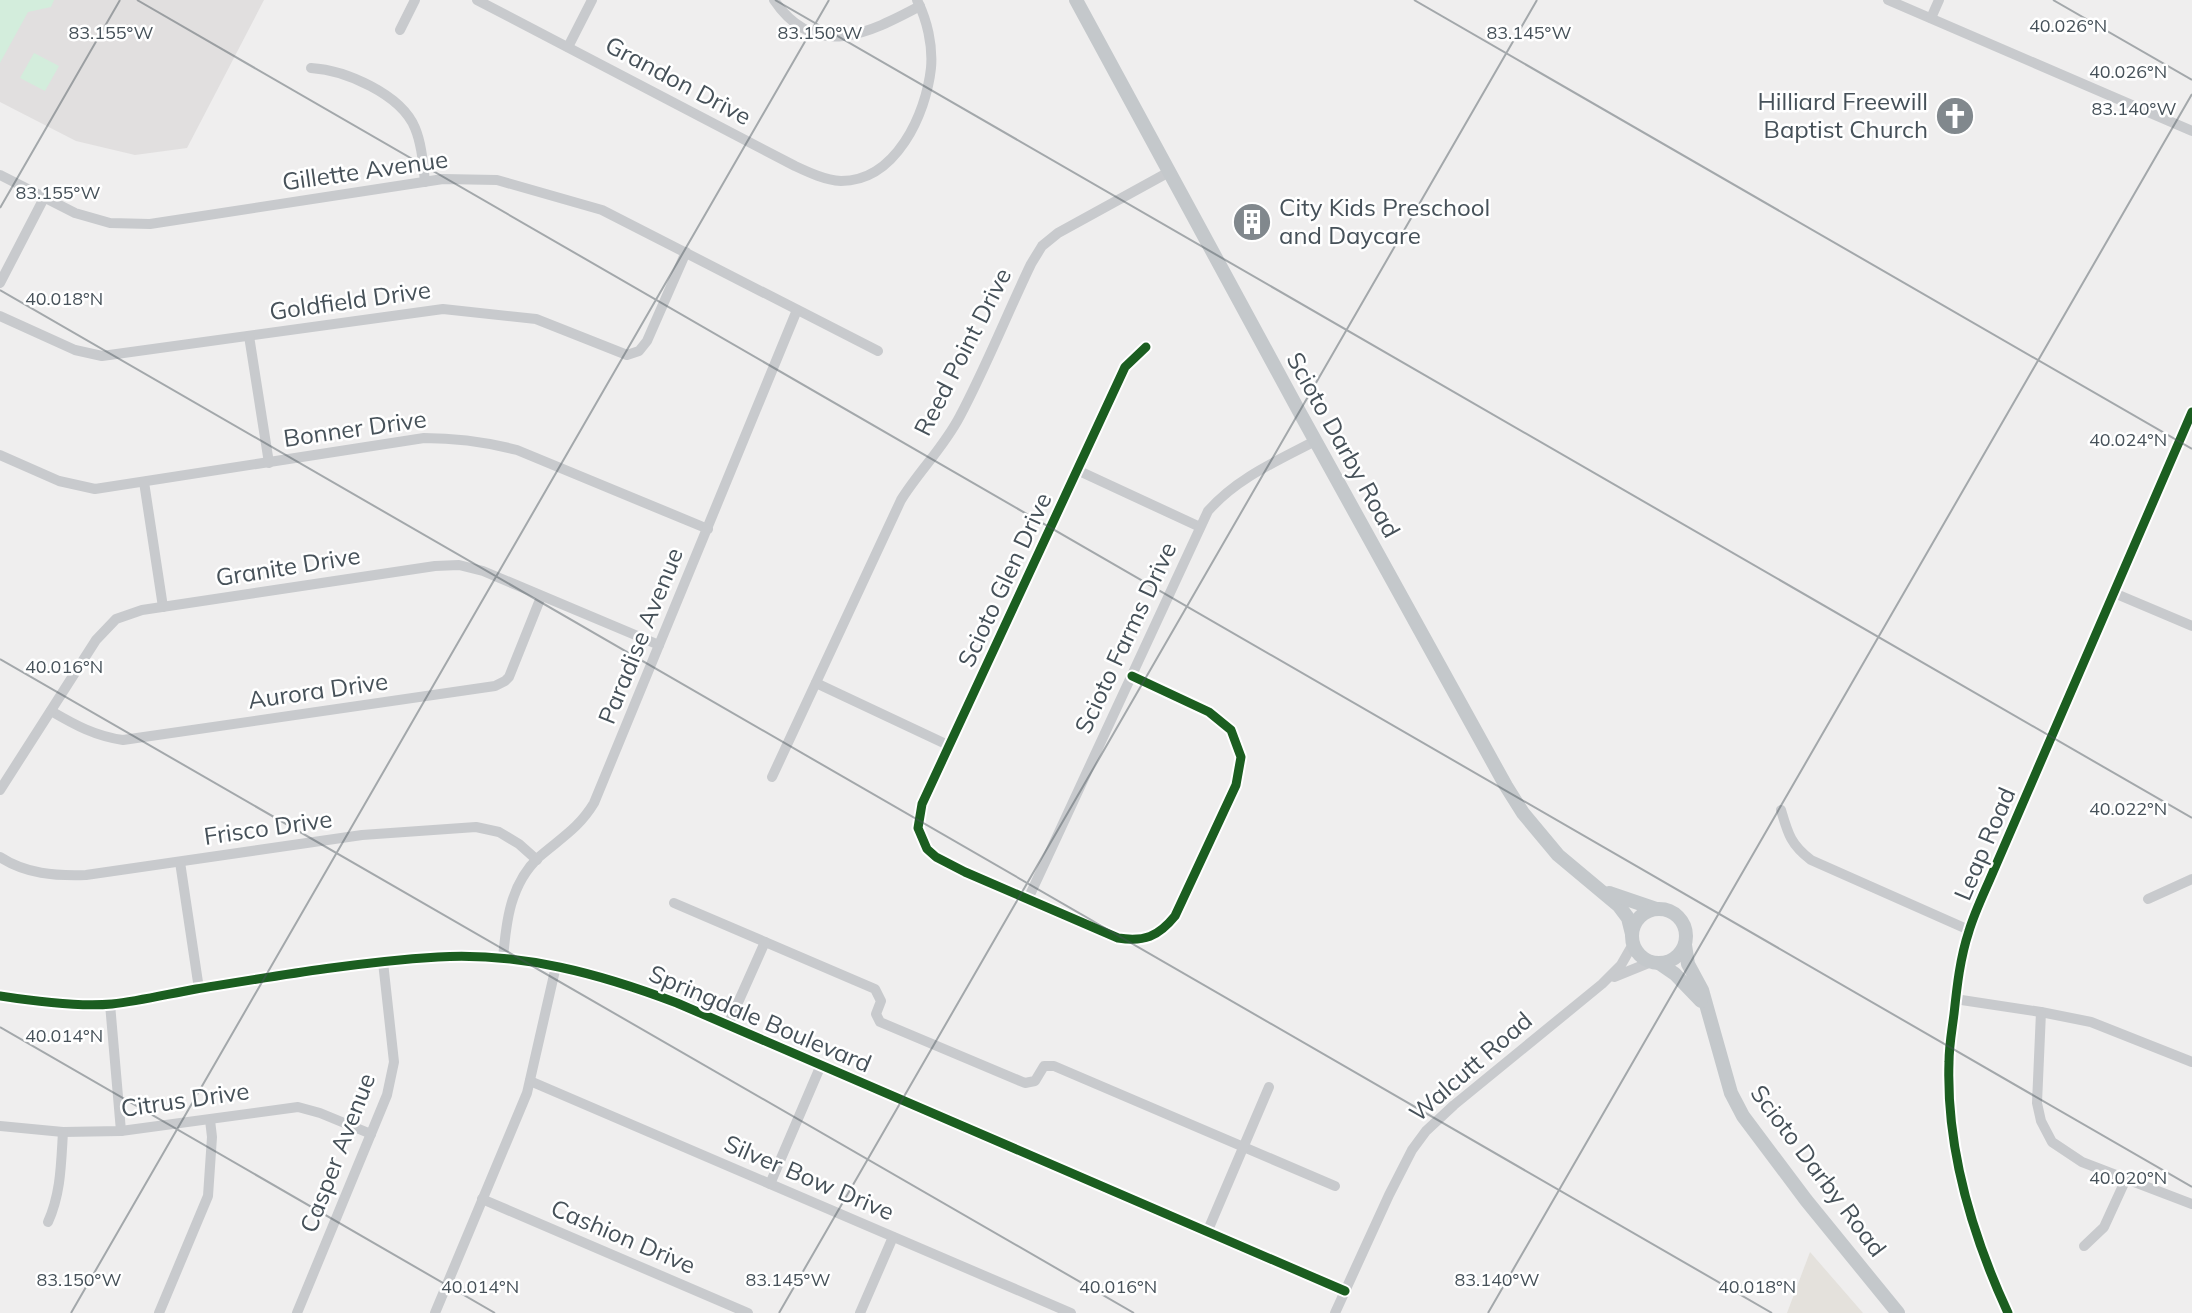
<svg xmlns="http://www.w3.org/2000/svg" width="2192" height="1313" font-family="Mulish,sans-serif">
<rect width="100%" height="100%" fill="#efeeee"/>
<polygon fill="#e4e1dc" points="1810,1252 1863,1313 1787,1313"/>
<polygon fill="#e1dfdf" points="0,0 264,0 187,148 135,155 76,141 0,102"/>
<g fill="#d3eddc">
<polygon points="0,0 54,0 51,7 28,12 0,63"/>
<polygon points="34,53 59,66 45,91 20,78"/>
</g>
<g fill="none" stroke-linecap="round" stroke-linejoin="round">
<g stroke="#c8cacd" stroke-width="10">
<path d="M477,0L795,166C810,173 825,180 841,181C896,181 926,114 931,68C933,45 927,20 917,0"/>
<path d="M774,0C815,61 869,33 920,6"/>
<polyline points="1888,0 2192,131"/>
<polyline points="1931,18 1939,0"/>
<polyline points="400,30 415,0"/>
<polyline points="568,47 592,0"/>
<path d="M311,68C345,70 401,94 415,128C422,145 423,164 425,182"/>
<polyline points="0,175 75,213 110,223 150,224 443,179 497,180 602,210 878,351"/>
<polyline points="0,283 44,198"/>
<polyline points="0,316 75,350 102,356 443,309 536,319 627,355 639,351 647,341 686,252"/>
<polyline points="249,336 269,463"/>
<path d="M0,455L59,481L95,489L424,438C457,438 486,442 517,450L708,529"/>
<polyline points="1077,470 1200,527"/>
<polyline points="144,482 163,607"/>
<polyline points="2114,593 2192,626"/>
<path d="M1132,676L1209,712L1231,730L1241,757L1236,785L1175,916C1158,937 1144,942 1118,938L965,872L936,857L927,849L918,828L922,804L1125,367L1146,347"/>
<polyline points="816,683 950,746"/>
<path d="M51,711C75,725 95,736 123,740L495,686L505,681L509,677L541,597"/>
<path d="M772,777L901,500C919,471 944,447 960,416C986,367 1007,314 1031,264L1042,246L1058,233L1169,172"/>
<polyline points="0,790 96,640 116,619 142,610 435,566 459,565 483,571 659,645"/>
<path d="M1781,810C1788,834 1791,845 1811,860L1969,930"/>
<path d="M0,857C26,874 55,876 86,875L362,835L476,827L499,832L519,844L537,860"/>
<polyline points="180,862 199,989"/>
<path d="M1028,899L1208,511C1237,478 1277,461 1315,441"/>
<polyline points="2148,899 2192,879"/>
<polyline points="674,903 875,989 881,1001 876,1014 880,1022 1025,1083 1035,1081 1044,1066 1054,1066 1335,1186"/>
<path d="M503,959C506,922 510,884 539,857C561,838 579,828 594,803L797,310"/>
<polyline points="1614,977 1651,962"/>
<path d="M0,996C32,1001 80,1007 112,1004C140,1001 168,994 196,989C276,976 357,962 438,957C521,952 601,974 677,1003L1345,1291"/>
<polyline points="1955,999 2041,1012 2091,1022 2192,1062"/>
<polyline points="110,1004 121,1131"/>
<polyline points="2041,1012 2037,1103 2041,1121 2052,1142 2082,1162 2192,1204"/>
<polyline points="728,1025 765,942"/>
<polyline points="530,1081 1071,1313"/>
<polyline points="0,1126 63,1132 121,1131 298,1107 320,1113 371,1134"/>
<polyline points="770,1184 821,1065"/>
<polyline points="482,1199 748,1313"/>
<path d="M48,1222C61,1193 61,1164 63,1132"/>
<polyline points="1208,1230 1269,1087"/>
<polyline points="2084,1246 2104,1227 2126,1179"/>
<polyline points="159,1313 208,1196 212,1137 210,1120"/>
<polyline points="297,1313 387,1095 394,1062 383,962"/>
<polyline points="435,1313 527,1093 556,966"/>
<polyline points="860,1313 893,1237"/>
<polyline points="1335,1313 1389,1195 1412,1150 1426,1131 1454,1105 1602,984 1621,965 1633,944"/>
<path d="M2008,1313C1972,1235 1946,1149 1949,1062C1949,1046 1952,1030 1954,1014C1957,986 1960,958 1969,931C1975,911 1985,891 1993,872L2192,412"/>
</g>
<g stroke="#c4c8cb" stroke-width="14">
<polyline points="1076,0 1300,413 1506,786 1523,813 1558,855 1619,906 1628,918 1632,934"/>
<polyline points="1609,893 1656,909"/>
<circle cx="1659" cy="936" r="27"/>
<polyline points="1685,945 1688,964 1702,990 1731,1093 1743,1116 1806,1200 1898,1313"/>
<polyline points="1659,963 1675,974 1701,1001"/>
</g>
<g stroke="#fff" stroke-width="13">
<g id="cycleway">
<path d="M1132,676L1209,712L1231,730L1241,757L1236,785L1175,916C1158,937 1144,942 1118,938L965,872L936,857L927,849L918,828L922,804L1125,367L1146,347"/>
<path d="M0,996C32,1001 80,1007 112,1004C140,1001 168,994 196,989C276,976 357,962 438,957C521,952 601,974 677,1003L1345,1291"/>
<path d="M2008,1313C1972,1235 1946,1149 1949,1062C1949,1046 1952,1030 1954,1014C1957,986 1960,958 1969,931C1975,911 1985,891 1993,872L2192,412"/>
</g>
</g>
<use href="#cycleway" stroke="#1b5e20" stroke-width="9"/>
</g>
<path fill="none" stroke="#465159" stroke-width="2" stroke-opacity="0.45" d="M137,0L2192,1187M775,0L2192,818M1414,0L2192,449M2053,0L2192,80M0,208L120,0M0,290L1772,1313M0,659L1134,1313M0,1027L495,1313M71,1313L829,0M779,1313L1537,0M1488,1313L2192,94"/>
<defs>
<g id="church-disc" transform="scale(2.0125)"><circle r="9.5" fill="#81888d" stroke="#fff"/><path d="M-1.2-6h2.4v3.5h3.3v2.4h-3.3V6h-2.4V-.1h-3.3v-2.4h3.3Z" fill="#fff"/></g>
<g id="building-disc" transform="scale(2.0125)"><circle r="9.5" fill="#81888d" stroke="#fff"/><path d="M-4-6H4V6H1V3H-1V6H-4ZM-2.5-4.3h1.7v1.8h-1.7ZM.8-4.3h1.7v1.8H.8ZM-2.5-1h1.7V.8h-1.7ZM.8-1h1.7V.8H.8Z" fill="#fff"/></g>
</defs>
<g fill-rule="evenodd">
<use href="#church-disc" x="1955" y="116"/>
<use href="#building-disc" x="1252" y="222"/>
</g>
<g text-anchor="middle" stroke-width="5" stroke-linejoin="round" paint-order="stroke">
<g font-size="24" fill="#465159" stroke="#fff">
<text transform="translate(678 81) rotate(28)" y="8">Grandon Drive</text>
<text transform="translate(365 171) rotate(-8)" y="8">Gillette Avenue</text>
<text transform="translate(350 301) rotate(-8)" y="8">Goldfield Drive</text>
<text transform="translate(963 352) rotate(-63)" y="8">Reed Point Drive</text>
<text transform="translate(355 429) rotate(-8)" y="8">Bonner Drive</text>
<text transform="translate(1343 445) rotate(61)" y="8">Scioto Darby Road</text>
<text transform="translate(288 567) rotate(-9)" y="8">Granite Drive</text>
<text transform="translate(1005 580) rotate(-65)" y="8">Scioto Glen Drive</text>
<text transform="translate(641 636) rotate(-68)" y="8">Paradise Avenue</text>
<text transform="translate(1126 638) rotate(-65)" y="8">Scioto Farms Drive</text>
<text transform="translate(318 691) rotate(-8)" y="8">Aurora Drive</text>
<text transform="translate(268 828) rotate(-8)" y="8">Frisco Drive</text>
<text transform="translate(1985 844) rotate(-67)" y="8">Leap Road</text>
<text transform="translate(760 1019) rotate(23)" y="8">Springdale Boulevard</text>
<text transform="translate(1471 1067) rotate(-41)" y="8">Walcutt Road</text>
<text transform="translate(185 1100) rotate(-8)" y="8">Citrus Drive</text>
<text transform="translate(338 1153) rotate(-69)" y="8">Casper Avenue</text>
<text transform="translate(1818 1171) rotate(53)" y="8">Scioto Darby Road</text>
<text transform="translate(809 1178) rotate(23)" y="8">Silver Bow Drive</text>
<text transform="translate(623 1237) rotate(23)" y="8">Cashion Drive</text>
</g>
<g font-size="24" fill="#465159" stroke="#fff" text-anchor="end">
<text x="1928" y="110">Hilliard Freewill<tspan x="1928" dy="28">Baptist Church</tspan></text>
<text x="1279" y="216" text-anchor="start">City Kids Preschool<tspan x="1279" dy="28">and Daycare</tspan></text>
</g>
</g>
<g font-size="18" text-anchor="middle" fill="#465159" stroke="#fff" stroke-width="5" stroke-linejoin="round" paint-order="stroke">
<text x="2068" y="32">40.026°N</text>
<text x="111" y="39">83.155°W</text>
<text x="820" y="39">83.150°W</text>
<text x="1529" y="39">83.145°W</text>
<text x="2128" y="78">40.026°N</text>
<text x="2134" y="115">83.140°W</text>
<text x="58" y="199">83.155°W</text>
<text x="64" y="305">40.018°N</text>
<text x="2128" y="446">40.024°N</text>
<text x="64" y="673">40.016°N</text>
<text x="2128" y="815">40.022°N</text>
<text x="64" y="1042">40.014°N</text>
<text x="2128" y="1184">40.020°N</text>
<text x="79" y="1286">83.150°W</text>
<text x="788" y="1286">83.145°W</text>
<text x="1497" y="1286">83.140°W</text>
<text x="480" y="1293">40.014°N</text>
<text x="1118" y="1293">40.016°N</text>
<text x="1757" y="1293">40.018°N</text>
</g>
</svg>
